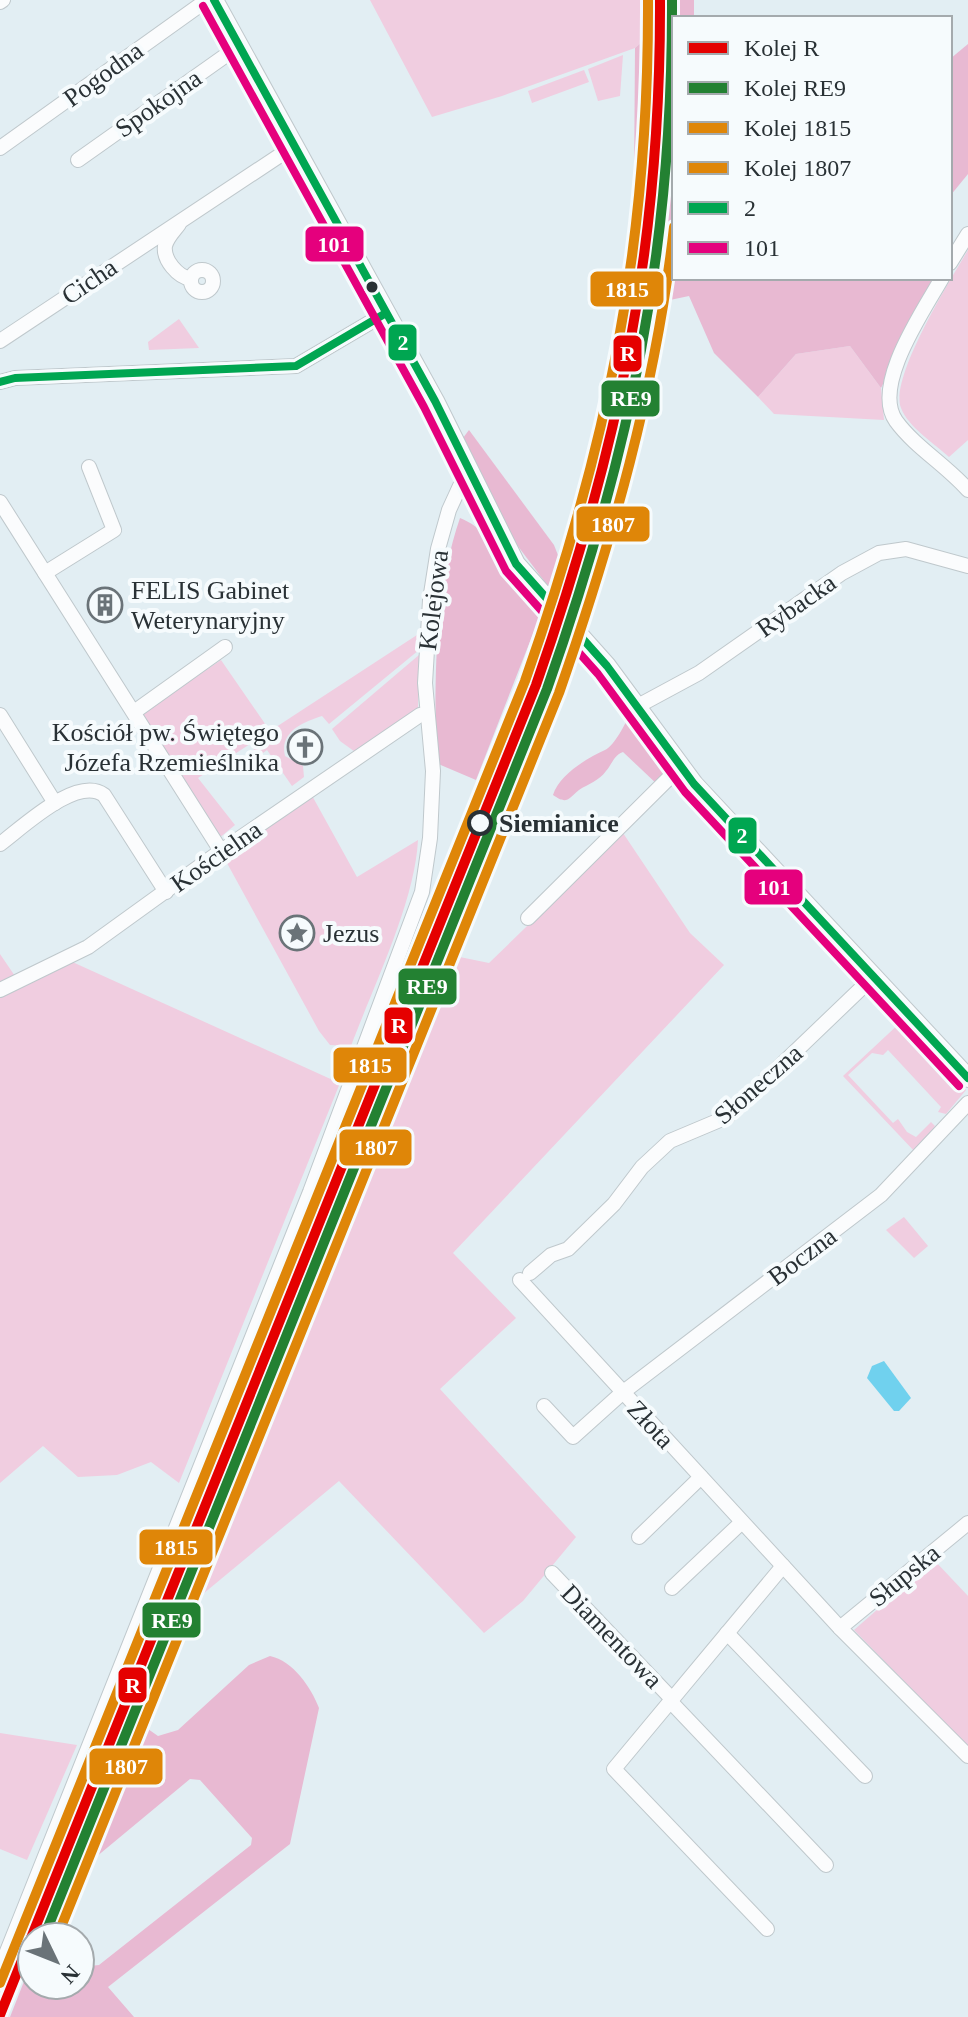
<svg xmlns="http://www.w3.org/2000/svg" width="968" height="2017" font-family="'Times New Roman',serif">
<rect width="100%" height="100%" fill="#e2eef3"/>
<g fill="#f0cde0">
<polygon points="370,0 651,0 653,33 635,48 502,96 432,117"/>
<polygon points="623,55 620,96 598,101 588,69"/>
<polygon points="584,70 589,82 532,103 528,91"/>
<path d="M968,250V440L949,457C935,444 908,427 901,408C889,378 951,279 968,250Z"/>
<polygon points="179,319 199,348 149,350 148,342"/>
<polygon points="850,346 881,388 884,420 774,414 758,397 796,354"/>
<path d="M420,633L419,650L329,724L322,716C303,722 279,732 285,756L303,766L304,777L292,786L267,750L259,756L250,744L198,778L235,825L218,839L139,715L221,660L270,731Z"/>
<polygon points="419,655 418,710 358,754 340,741 332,729"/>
<path d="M310,792L357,877L418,840C415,902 373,987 351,1046L330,1045L319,1031L222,854Z"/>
<polygon points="623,833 690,933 724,965 453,1253 516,1318 440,1389 576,1537 523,1601 484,1633 339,1481 174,1618 337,1207 450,955 489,963"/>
<polygon points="0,954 19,982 68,960 335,1081 342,1078 179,1483 151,1462 117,1475 78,1477 43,1446 0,1483"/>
<polygon points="902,1021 966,1090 946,1114 938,1112 941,1107 888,1050 883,1055 872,1053 848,1075 893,1123 898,1119 907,1132 916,1137 931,1122 935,1126 916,1153 843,1076"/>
<polygon points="904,1217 928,1246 914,1258 886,1230"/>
<polygon points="934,1560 968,1596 968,1747 854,1630"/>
<polygon points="0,1733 77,1745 27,1860 0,1849"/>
</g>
<g fill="#e8b9d2">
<polygon points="672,0 694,0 694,18 674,18 674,278 937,278 881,388 850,346 796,354 758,397 714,353 689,296 651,304 666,210"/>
<polygon points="653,33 654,118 638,305 626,305 634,181 635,48"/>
<polygon points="968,44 968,174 950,196 950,59"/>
<polygon points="469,430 554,545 568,581 560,602 508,533 463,438"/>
<path d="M460,518C498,533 514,580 543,608L476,780L436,763C435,680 433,597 460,518Z"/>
<path d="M630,714L671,773L659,786L623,752C613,756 613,763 606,771C599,781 588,784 579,790C568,799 567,805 553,795C559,775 587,758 605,750C615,745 625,724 630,714Z"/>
<path d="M270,1656C293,1661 311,1687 319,1708L290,1844L108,1987L134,2017H10L32,1961V1985H80V1967L99,1965L251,1845L252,1838L200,1780L190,1779L84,1867L69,1887L42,1937L139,1703L148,1729L158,1736L178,1730L249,1665Z"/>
</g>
<polygon fill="#70d1ee" points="884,1361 911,1398 899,1411 894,1411 867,1378 872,1366"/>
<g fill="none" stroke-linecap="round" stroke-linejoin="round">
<g stroke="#bfc8cc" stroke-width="16">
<g id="minor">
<polyline points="0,2 3,0"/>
<polyline points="0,148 207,0"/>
<polyline points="78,160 239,46"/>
<path d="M179,224C175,230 167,237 165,246C163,260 178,277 191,279"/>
<polyline points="950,263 968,234"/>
<circle cx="202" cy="281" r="11"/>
<path d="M942,278C924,310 871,386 896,421C915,447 946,465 968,490"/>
<polyline points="0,341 294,146"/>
<polyline points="0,382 15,378 296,366 386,313"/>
<polyline points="0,502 221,851"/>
<polyline points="45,573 114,530 89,467"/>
<polyline points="636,707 699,673 842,573 879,553 906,549 968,566"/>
<polyline points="134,712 225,647"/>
<polyline points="0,715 55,803"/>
<path d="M0,844C23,827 77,775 104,795L166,892"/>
<polyline points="528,918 680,767"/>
<polyline points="0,990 88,947 221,851 420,715 427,714"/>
<polyline points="530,1273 551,1255 568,1249 614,1204 642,1167 670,1141 727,1117 873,977"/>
<polyline points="520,1280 840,1628 968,1756"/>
<polyline points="544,1406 573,1437 622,1393 881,1195 968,1103"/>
<polyline points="639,1537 701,1477"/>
<polyline points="552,1573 672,1699"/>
<polyline points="672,1588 742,1522"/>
<polyline points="840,1628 968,1523"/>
<polyline points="727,1633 865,1776"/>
<polyline points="670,1701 826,1865"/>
<polyline points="767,1929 614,1769 783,1566"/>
<polyline points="0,1969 310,1192 422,892 430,838 433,771 425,683 430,600 438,549 449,510 460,486 472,478"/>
</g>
</g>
<g stroke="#bfc8cc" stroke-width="20">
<polyline id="major" points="214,0 435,401 516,564 607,666 694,784 968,1078"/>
</g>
<use href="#minor" stroke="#fbfcfd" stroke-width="14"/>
<use href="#major" stroke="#fbfcfd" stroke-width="18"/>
<g stroke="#f6fbfd" stroke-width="14">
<g id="bus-1">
<polyline points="214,0 435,401 516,564 607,666 694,784 968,1078"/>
<polyline points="0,382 15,378 296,366 386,313"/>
</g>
</g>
<g stroke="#f6fbfd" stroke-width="14">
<polyline id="bus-2" points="203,6 424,407 506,571 598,674 685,792 959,1086"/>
</g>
<use href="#bus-1" stroke="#00a651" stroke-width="8"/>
<use href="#bus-2" stroke="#e5007d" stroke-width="8"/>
<g stroke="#f6fbfd" stroke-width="16">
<path id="rail-1" d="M0,2015L536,685C618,451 661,249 660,0"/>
</g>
<g stroke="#f6fbfd" stroke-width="16">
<path id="rail-2" d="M44,1937L547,689C630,454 673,250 672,0"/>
</g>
<g stroke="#f6fbfd" stroke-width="16">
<path id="rail-3" d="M0,1983L525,681C607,448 649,248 648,0"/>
</g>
<g stroke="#f6fbfd" stroke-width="16">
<path id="rail-4" d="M57,1937L559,693C612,541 656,387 674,227"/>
</g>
<use href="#rail-1" stroke="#e50000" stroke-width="10"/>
<use href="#rail-2" stroke="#238132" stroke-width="10"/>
<use href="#rail-3" stroke="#df8608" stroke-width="10"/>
<use href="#rail-4" stroke="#df8608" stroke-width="10"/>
</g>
<defs>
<g id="building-ring" transform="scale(1.8)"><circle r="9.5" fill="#f6fbfd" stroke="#6a7378" stroke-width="1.5"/><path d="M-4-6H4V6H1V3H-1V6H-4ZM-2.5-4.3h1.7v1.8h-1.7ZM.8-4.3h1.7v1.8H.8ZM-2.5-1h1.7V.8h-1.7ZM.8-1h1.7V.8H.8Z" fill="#6a7378"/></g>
<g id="church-ring" transform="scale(1.8)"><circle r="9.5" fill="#f6fbfd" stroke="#6a7378" stroke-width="1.5"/><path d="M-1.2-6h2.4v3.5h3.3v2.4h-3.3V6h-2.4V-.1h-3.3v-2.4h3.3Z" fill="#6a7378"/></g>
<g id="sight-ring" transform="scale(1.8)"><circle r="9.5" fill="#f6fbfd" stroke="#6a7378" stroke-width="1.5"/><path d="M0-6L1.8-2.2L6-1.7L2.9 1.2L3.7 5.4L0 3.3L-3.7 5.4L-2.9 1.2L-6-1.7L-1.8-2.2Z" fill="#6a7378"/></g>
</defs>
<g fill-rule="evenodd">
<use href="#building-ring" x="105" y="605"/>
<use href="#church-ring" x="305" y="747"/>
<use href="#sight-ring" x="297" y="933"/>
</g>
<circle fill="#293135" stroke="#f6fbfd" stroke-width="3" cx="372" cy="287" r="7"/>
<circle fill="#f6fbfd" stroke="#293135" stroke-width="4" cx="480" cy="823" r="11"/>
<g text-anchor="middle" stroke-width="8" stroke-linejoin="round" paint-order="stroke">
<g font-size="26" fill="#293135" stroke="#f6fbfd">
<text transform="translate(103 74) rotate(-36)" y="9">Pogodna</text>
<text transform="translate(158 103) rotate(-35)" y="9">Spokojna</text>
<text transform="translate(89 281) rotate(-34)" y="9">Cicha</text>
<text transform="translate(433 600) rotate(-83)" y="9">Kolejowa</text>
<text transform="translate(796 605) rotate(-35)" y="9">Rybacka</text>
<text transform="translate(216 856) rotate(-35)" y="9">Kościelna</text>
<text transform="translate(758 1084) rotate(-41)" y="9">Słoneczna</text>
<text transform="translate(802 1256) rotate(-37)" y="9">Boczna</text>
<text transform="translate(651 1424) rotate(47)" y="9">Złota</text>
<text transform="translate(904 1575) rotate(-39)" y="9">Słupska</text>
<text transform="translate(612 1636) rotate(46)" y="9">Diamentowa</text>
</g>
<g font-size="26" fill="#293135" stroke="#f6fbfd" text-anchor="start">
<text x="131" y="599">FELIS Gabinet<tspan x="131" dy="30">Weterynaryjny</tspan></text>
<text x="279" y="741" text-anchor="end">Kościół pw. Świętego<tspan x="279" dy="30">Józefa Rzemieślnika</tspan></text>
<text x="323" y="942">Jezus</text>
</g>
<g font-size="26" font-weight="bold" fill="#293135" stroke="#f6fbfd" text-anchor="start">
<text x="499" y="832">Siemianice</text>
</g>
</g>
<g stroke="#f6fbfd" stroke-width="3">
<rect x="304" y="225" width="61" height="38" rx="8" fill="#e5007d"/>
<rect x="589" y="270" width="76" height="38" rx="8" fill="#df8608"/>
<rect x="387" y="323" width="31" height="39" rx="8" fill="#00a651"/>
<rect x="612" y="334" width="31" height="39" rx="8" fill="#e50000"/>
<rect x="600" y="379" width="61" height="39" rx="8" fill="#238132"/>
<rect x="575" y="505" width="76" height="38" rx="8" fill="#df8608"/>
<rect x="727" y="816" width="31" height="39" rx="8" fill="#00a651"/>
<rect x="743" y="868" width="61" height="38" rx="8" fill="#e5007d"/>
<rect x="397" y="967" width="61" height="39" rx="8" fill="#238132"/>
<rect x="383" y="1006" width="31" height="39" rx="8" fill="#e50000"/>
<rect x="332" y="1046" width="76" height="38" rx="8" fill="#df8608"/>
<rect x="338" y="1128" width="75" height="39" rx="8" fill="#df8608"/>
<rect x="138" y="1528" width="76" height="38" rx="8" fill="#df8608"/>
<rect x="141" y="1601" width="61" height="38" rx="8" fill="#238132"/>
<rect x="117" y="1666" width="31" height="38" rx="8" fill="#e50000"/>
<rect x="88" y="1747" width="76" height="39" rx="8" fill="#df8608"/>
</g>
<g font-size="22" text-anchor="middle" font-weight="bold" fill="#fff">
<text x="334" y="252">101</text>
<text x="627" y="297">1815</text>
<text x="403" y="350">2</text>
<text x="628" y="361">R</text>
<text x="631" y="406">RE9</text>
<text x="613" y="532">1807</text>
<text x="742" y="843">2</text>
<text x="774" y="895">101</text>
<text x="427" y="994">RE9</text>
<text x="399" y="1033">R</text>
<text x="370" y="1073">1815</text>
<text x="376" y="1155">1807</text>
<text x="176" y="1555">1815</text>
<text x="172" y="1628">RE9</text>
<text x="133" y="1693">R</text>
<text x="126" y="1774">1807</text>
</g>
<rect x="672" y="16" width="280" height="264" fill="#f6fbfd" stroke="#a4aaad" stroke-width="2"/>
<rect x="688" y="42" width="40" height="12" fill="#e50000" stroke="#a4aaad" stroke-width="2"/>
<text x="744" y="56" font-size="24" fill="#293135">Kolej R</text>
<rect x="688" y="82" width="40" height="12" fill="#238132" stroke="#a4aaad" stroke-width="2"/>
<text x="744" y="96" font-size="24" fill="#293135">Kolej RE9</text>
<rect x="688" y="122" width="40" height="12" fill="#df8608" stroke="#a4aaad" stroke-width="2"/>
<text x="744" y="136" font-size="24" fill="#293135">Kolej 1815</text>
<rect x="688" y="162" width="40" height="12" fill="#df8608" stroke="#a4aaad" stroke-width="2"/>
<text x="744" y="176" font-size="24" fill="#293135">Kolej 1807</text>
<rect x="688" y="202" width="40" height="12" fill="#00a651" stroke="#a4aaad" stroke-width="2"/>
<text x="744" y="216" font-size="24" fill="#293135">2</text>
<rect x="688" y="242" width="40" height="12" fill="#e5007d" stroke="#a4aaad" stroke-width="2"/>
<text x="744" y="256" font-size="24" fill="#293135">101</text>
<g transform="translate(56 1961) rotate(133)"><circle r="38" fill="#f6fbfd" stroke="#a4aaad" stroke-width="2"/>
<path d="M0-6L14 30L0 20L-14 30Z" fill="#6a7378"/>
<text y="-12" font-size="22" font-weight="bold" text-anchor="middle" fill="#293135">N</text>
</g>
</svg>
